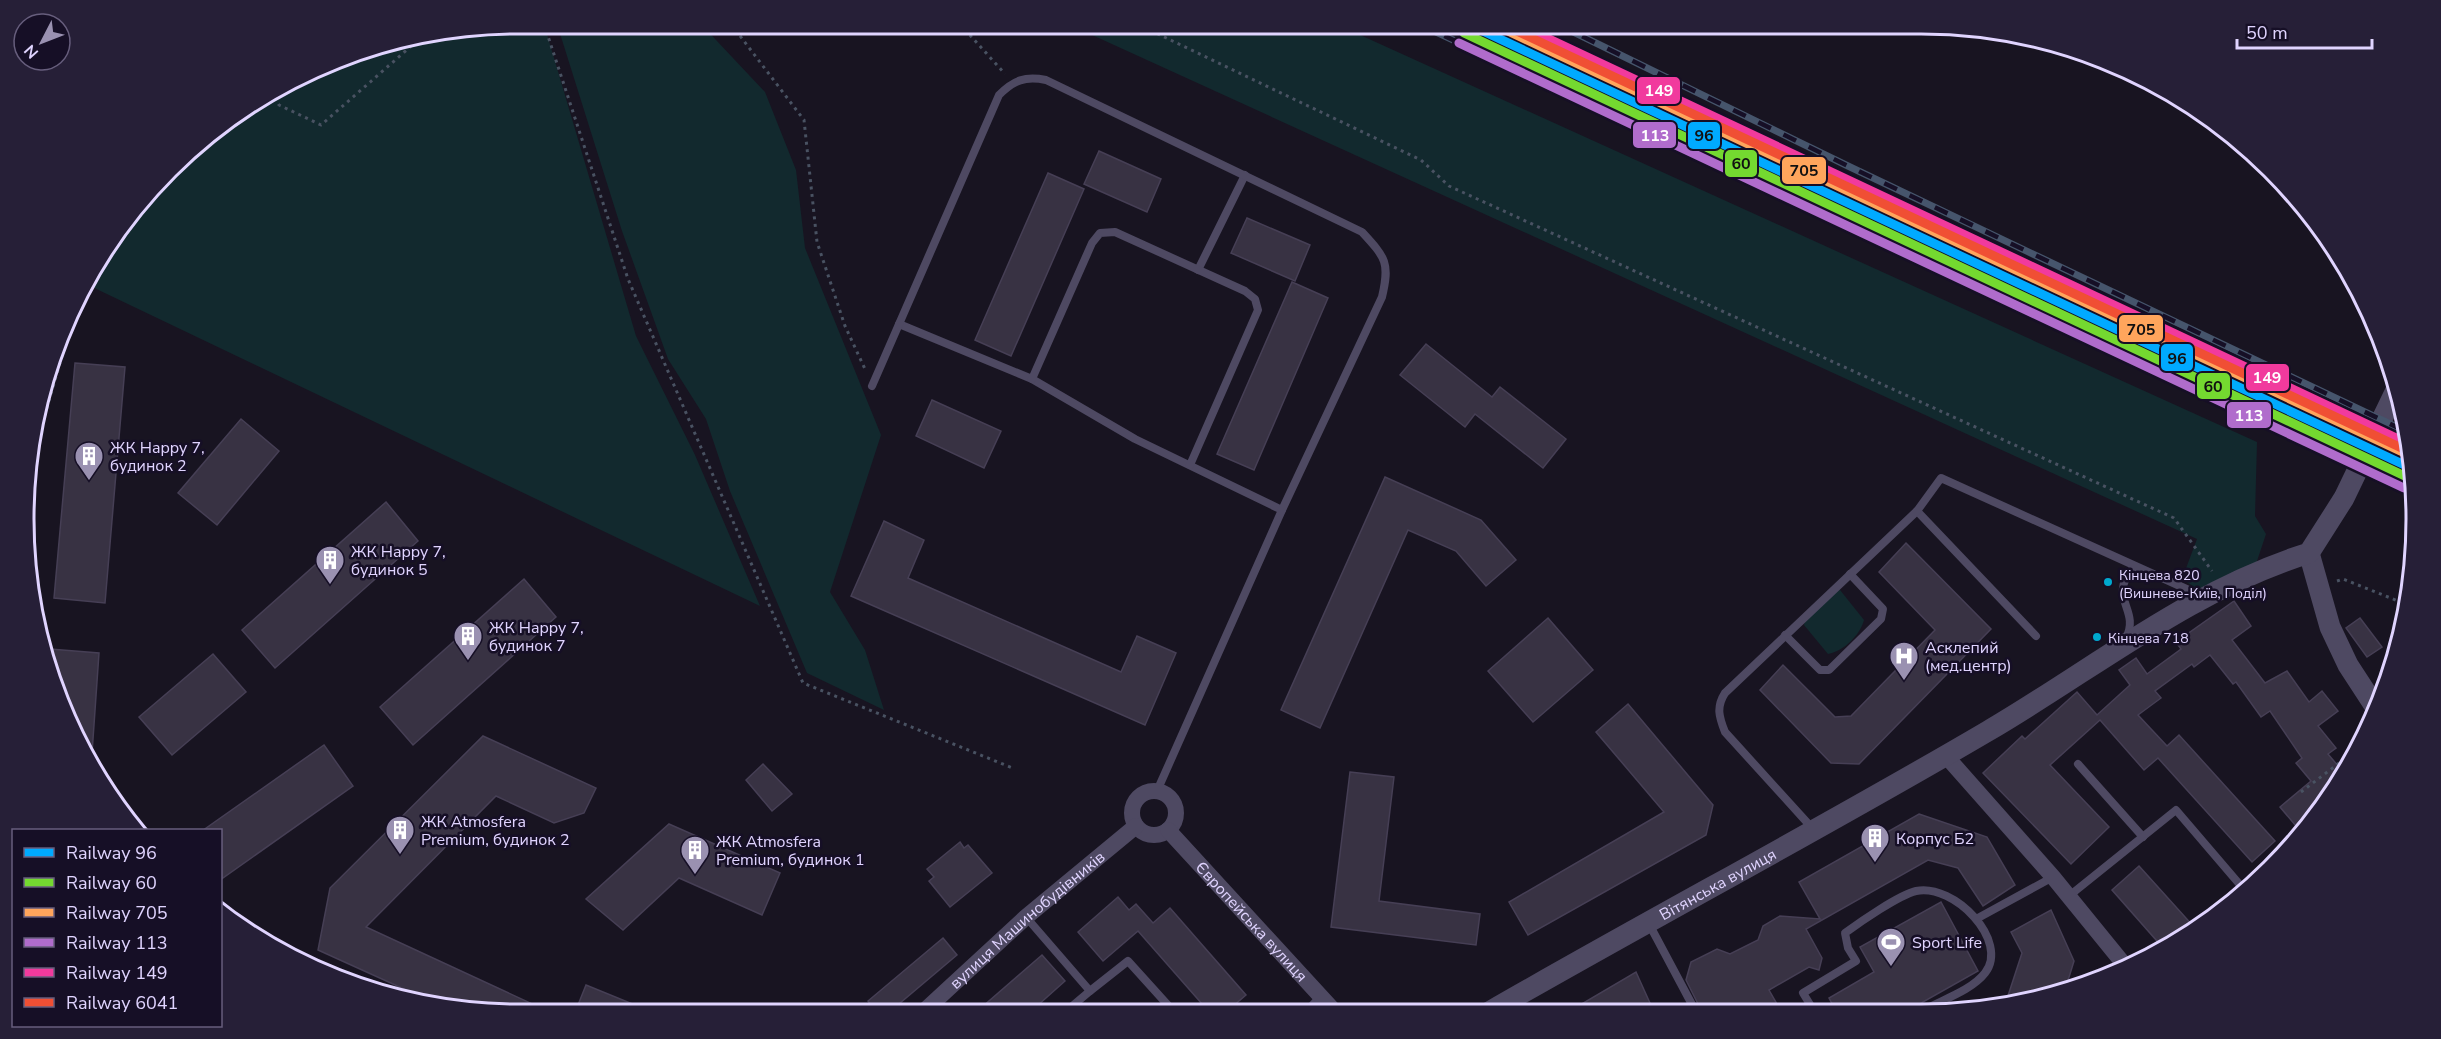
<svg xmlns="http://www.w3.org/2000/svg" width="2441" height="1039" font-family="'Nunito Sans',sans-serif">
<rect width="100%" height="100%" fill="#181421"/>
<g fill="#12292e">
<polygon points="519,24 544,24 636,336 695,455 760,606 86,284 91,271 193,147 271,91 360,50"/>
<polygon points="557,24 701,24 765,92 796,170 805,248 881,435 830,592 865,650 884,710 807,673 730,491 706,419 668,359 622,231"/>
<polygon points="988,24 1048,24 1004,32"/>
<polygon points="1068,24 1336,24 2257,442 2255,516 2266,534 2256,564 2202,592 2182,579 2197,539"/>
<path d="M1840,590L1864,620C1860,635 1844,651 1828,654L1804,625C1807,609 1824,592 1840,590Z"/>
</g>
<g fill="#383243" stroke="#463f55" stroke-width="1.5">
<polygon points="1099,151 1161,179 1147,212 1084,184"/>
<polygon points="1048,173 1084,189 1011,356 975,340"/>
<polygon points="1247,218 1310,245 1295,281 1231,253"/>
<polygon points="1292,282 1328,298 1254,470 1217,454"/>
<polygon points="1426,344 1492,397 1500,387 1566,439 1543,468 1475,414 1465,427 1400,375"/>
<polygon points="75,363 125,367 105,603 54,598"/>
<polygon points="932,400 1001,431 984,468 916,436"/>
<polygon points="241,419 279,451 217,525 178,493"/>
<polygon points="1385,477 1481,520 1516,560 1486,586 1456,551 1408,530 1320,728 1281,710"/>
<polygon points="386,502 418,541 275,668 242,630"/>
<polygon points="884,521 924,540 908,578 1121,672 1137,636 1176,653 1145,725 851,596"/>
<polygon points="1906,543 1991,629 1859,764 1831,763 1760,690 1783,665 1835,717 1851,716 1935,630 1879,572"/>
<polygon points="524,579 556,617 413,745 380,707"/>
<polygon points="2234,601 2251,626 2232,640 2265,683 2287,671 2309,702 2322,691 2338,711 2318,726 2336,748 2328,754 2344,773 2333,795 2296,826 2280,807 2311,781 2296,763 2302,758 2270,711 2261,717 2236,682 2233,684 2210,655 2194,667 2192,664 2155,691 2161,698 2138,715 2167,746 2179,735 2275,841 2252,862 2158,758 2144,770 2100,720 2050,765 2109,827 2071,864 1983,773 2022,736 2025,739 2077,692 2097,715 2130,685 2119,670 2136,658 2147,674 2181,649 2176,642"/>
<polygon points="1548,618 1593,670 1533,722 1488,671"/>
<polygon points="2360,618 2382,647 2367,657 2346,628"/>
<polygon points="50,649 99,653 91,768 50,678"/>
<polygon points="213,654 246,692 172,755 139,717"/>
<polygon points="1628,704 1713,805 1706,835 1528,935 1509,902 1664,812 1596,732"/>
<polygon points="483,736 596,788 584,813 554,823 496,796 366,927 556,1015 519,1015 426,999 318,950 330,888"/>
<polygon points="324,745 353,786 220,880 220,831 202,831"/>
<polygon points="763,764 792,794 772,811 746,780"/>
<polygon points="1350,772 1394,777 1379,901 1480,914 1476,945 1331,927"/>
<polygon points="1919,814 1987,837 2015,885 1983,906 1958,868 1928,860 1806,929 1822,958 1819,970 1809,967 1769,990 1781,1011 1702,1012 1686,980 1691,962 1717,949 1730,954 1758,940 1763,926 1780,916 1820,919 1799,882"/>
<polygon points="669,824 780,873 762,915 679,878 623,930 586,899"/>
<polygon points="960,842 964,848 968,845 992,873 950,907 929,881 934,877 927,869"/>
<polygon points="2139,866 2195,928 2164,949 2112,890"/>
<polygon points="1118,897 1129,910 1136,904 1153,923 1170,908 1246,995 1225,1013 1210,1013 1138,931 1103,961 1078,932"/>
<polygon points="1941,902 1978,971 1907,1011 1836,1011 1829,998 1874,972 1860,947"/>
<polygon points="2051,910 2074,961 2066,987 2005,1005 2022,953 2011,932"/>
<polygon points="943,938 957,955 887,1014 878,1014 868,1001"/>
<polygon points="1042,955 1065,981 1028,1014 974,1014"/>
<polygon points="1636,972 1654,1012 1568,1012"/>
<polygon points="586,985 657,1014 657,1015 574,1015"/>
</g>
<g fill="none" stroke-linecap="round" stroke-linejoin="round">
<g stroke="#495262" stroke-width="3" stroke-dasharray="3 4.5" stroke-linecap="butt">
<polyline points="544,24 628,279 803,683 1015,769"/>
<polyline points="731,24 804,120 817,242 845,326 865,369"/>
<polyline points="942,24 969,34 1005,74"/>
<polyline points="1137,24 1421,160 1449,186 2174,518 2212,571"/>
<polyline points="271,91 279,105 321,125 417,41"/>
<polyline points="32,459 74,315"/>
<polyline points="2337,581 2343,579 2408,605"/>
<polyline points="2301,792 2355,751"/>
</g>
<g stroke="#4e4962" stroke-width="8">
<polyline points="1198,270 1245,175"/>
<polyline points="899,324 1032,379 1135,439 1282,510"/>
<polyline points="1032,379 1092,243 1100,233 1115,232 1245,291 1255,299 1258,310 1190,465"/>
<path d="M872,386L999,95C1014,80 1025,76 1046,80L1362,232C1386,258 1390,263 1382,297L1282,510L1157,791"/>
<polyline points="1917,511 2036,636"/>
<polyline points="1785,635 1820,670 1829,670 1881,619 1883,609 1850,574"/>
<path d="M2126,638C2141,609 2106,598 2134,567"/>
<polyline points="2078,764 2143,837"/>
<path d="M1813,829L1725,732C1719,717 1716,707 1725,693L1917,511L1941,478L2202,596"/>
<polyline points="2069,896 2176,810 2247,893"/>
<polyline points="1026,917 1090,991 1128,961 1175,1013"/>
<polyline points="1978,918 2053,877"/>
<polyline points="1648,922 1696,1012"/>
<path d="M1814,1011L1803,993L1856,961L1848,948L1845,933C1860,922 1899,895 1916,891C1954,883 2010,941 1985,973C1971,991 1941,1000 1922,1011"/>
<polyline points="1064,1013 1090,991"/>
<polyline points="1305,1013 1321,996"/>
</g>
<g stroke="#4e4962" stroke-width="16">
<polyline points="1946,756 2053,877 2127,968"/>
<circle cx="1154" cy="813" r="22"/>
<path id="s1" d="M1168,830L1336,1013"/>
<path id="s2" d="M921,1014L1026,917L1136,826"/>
</g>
<g stroke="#4e4962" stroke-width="21">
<polyline points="2309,553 2330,627 2348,665 2376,708"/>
<path id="s3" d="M1489,1012C1654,917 1823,828 1988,731C2094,669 2190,590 2309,553L2344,498L2398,386"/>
</g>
<g stroke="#46556c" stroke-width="7">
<g id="rail">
<polyline points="1419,24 1824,214 2065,331 2416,494"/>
<polyline points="1557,24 1848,166 2407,432"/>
</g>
</g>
<use href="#rail" stroke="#160f26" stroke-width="4.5" stroke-dasharray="14" stroke-linecap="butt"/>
<g stroke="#160f26" stroke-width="14">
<polyline id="rail-1" points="1468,24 2413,469"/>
</g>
<g stroke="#160f26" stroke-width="14">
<polyline id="rail-2" points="1464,33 2409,478"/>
</g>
<g stroke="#160f26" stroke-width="14">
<polyline id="rail-3" points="1493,24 2411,456"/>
</g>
<g stroke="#160f26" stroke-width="14">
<polyline id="rail-4" points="1459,43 2404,488"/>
</g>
<g stroke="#160f26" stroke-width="14">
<polyline id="rail-5" points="1517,24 2409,444"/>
</g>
<g stroke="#160f26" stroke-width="14">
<polyline id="rail-6" points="1502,24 2410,452"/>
</g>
<use href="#rail-1" stroke="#0af" stroke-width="9"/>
<use href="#rail-2" stroke="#74d930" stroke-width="9"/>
<use href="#rail-3" stroke="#ffa55c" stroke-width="9"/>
<use href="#rail-4" stroke="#b06ccc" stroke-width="9"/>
<use href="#rail-5" stroke="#f13a9d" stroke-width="9"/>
<use href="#rail-6" stroke="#f04f34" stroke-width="9"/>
</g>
<defs>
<g id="building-pin" transform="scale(1.5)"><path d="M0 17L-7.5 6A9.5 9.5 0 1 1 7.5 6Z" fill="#9a91b1" stroke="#160f26"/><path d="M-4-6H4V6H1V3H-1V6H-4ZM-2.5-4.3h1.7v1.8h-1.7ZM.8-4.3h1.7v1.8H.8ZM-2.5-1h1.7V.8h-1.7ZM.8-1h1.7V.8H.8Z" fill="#fff"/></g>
<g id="hospital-pin" transform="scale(1.5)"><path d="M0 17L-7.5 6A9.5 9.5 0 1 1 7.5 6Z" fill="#9a91b1" stroke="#160f26"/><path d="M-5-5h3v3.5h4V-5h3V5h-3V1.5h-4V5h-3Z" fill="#fff"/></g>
<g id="stadium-pin" transform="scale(1.5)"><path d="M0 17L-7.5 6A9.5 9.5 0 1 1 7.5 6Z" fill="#9a91b1" stroke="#160f26"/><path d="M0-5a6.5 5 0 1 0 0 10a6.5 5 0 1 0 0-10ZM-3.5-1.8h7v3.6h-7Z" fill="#fff"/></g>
</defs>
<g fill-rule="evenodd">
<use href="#building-pin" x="89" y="456"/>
<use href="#building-pin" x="330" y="560"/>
<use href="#building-pin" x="468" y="636"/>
<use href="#hospital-pin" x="1904" y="656"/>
<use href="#building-pin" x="400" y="830"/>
<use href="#building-pin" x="1875" y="838"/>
<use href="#building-pin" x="695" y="850"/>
<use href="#stadium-pin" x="1891" y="942"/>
</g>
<g fill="#00a9ce" stroke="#160f26" stroke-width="2">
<circle cx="2108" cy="582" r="5"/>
<circle cx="2097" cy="637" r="5"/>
</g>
<g text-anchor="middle" stroke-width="5" stroke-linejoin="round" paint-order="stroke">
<g font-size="14" fill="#e0d4ff" stroke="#160f26" text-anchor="start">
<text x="2119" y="580">Кінцева 820<tspan x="2119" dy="18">(Вишневе-Київ, Поділ)</tspan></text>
<text x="2108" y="643">Кінцева 718</text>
</g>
<g font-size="16" fill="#e0d4ff" stroke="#160f26" text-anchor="start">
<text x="110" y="453">ЖК Happy 7,<tspan x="110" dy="18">будинок 2</tspan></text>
<text x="351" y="557">ЖК Happy 7,<tspan x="351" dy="18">будинок 5</tspan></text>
<text x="489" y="633">ЖК Happy 7,<tspan x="489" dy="18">будинок 7</tspan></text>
<text x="1925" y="653">Асклепий<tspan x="1925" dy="18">(мед.центр)</tspan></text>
<text x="421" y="827">ЖК Atmosfera<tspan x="421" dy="18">Premium, будинок 2</tspan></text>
<text x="1896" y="844">Корпус Б2</text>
<text x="716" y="847">ЖК Atmosfera<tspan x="716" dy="18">Premium, будинок 1</tspan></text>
<text x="1912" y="948">Sport Life</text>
</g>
<g font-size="16" fill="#e0d4ff" stroke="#160f26">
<text dy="6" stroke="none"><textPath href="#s3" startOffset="262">Вітянська вулиця</textPath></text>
<text dy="6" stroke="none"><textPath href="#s2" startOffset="142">вулиця Машинобудівників</textPath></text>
<text dy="6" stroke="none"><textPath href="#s1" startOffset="124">Європейська вулиця</textPath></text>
</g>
</g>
<path d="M0 0H2441V1039H0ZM519 34H1921A485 485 0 0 1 2406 519V519A485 485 0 0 1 1921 1004H519A485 485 0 0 1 34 519V519A485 485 0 0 1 519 34Z" fill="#261f37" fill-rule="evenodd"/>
<path fill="none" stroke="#e0d4ff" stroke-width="3" d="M519 34H1921A485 485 0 0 1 2406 519V519A485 485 0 0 1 1921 1004H519A485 485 0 0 1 34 519V519A485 485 0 0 1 519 34Z"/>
<g stroke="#160f26" stroke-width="2">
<rect x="1636" y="76" width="45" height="29" rx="6" fill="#f13a9d"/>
<rect x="1632" y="121" width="45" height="28" rx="6" fill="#b06ccc"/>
<rect x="1687" y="121" width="34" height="29" rx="6" fill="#0af"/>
<rect x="1724" y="149" width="34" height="29" rx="6" fill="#74d930"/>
<rect x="1781" y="156" width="46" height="29" rx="6" fill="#ffa55c"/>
<rect x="2118" y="314" width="46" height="29" rx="6" fill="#ffa55c"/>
<rect x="2160" y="343" width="34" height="29" rx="6" fill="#0af"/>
<rect x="2245" y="363" width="45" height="29" rx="6" fill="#f13a9d"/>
<rect x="2196" y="372" width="35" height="28" rx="6" fill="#74d930"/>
<rect x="2226" y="401" width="46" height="28" rx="6" fill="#b06ccc"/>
</g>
<g font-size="16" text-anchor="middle" font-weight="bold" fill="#fff">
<text x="1659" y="96">149</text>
<text x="1655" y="141">113</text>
<text x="2267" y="383">149</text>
<text x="2249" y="421">113</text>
</g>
<g font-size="16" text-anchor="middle" font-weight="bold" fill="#111">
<text x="1704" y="141">96</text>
<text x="1741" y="169">60</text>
<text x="1804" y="176">705</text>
<text x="2141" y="335">705</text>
<text x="2177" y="364">96</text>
<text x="2213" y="392">60</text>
</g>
<rect x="12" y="829" width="210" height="198" fill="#160f26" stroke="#675e7d" stroke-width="1.5"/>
<rect x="24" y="848" width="30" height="9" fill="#00aaff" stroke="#675e7d" stroke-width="1.5"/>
<text x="66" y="859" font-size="18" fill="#e0d4ff">Railway 96</text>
<rect x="24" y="878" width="30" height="9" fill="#74d930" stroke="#675e7d" stroke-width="1.5"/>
<text x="66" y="889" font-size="18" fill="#e0d4ff">Railway 60</text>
<rect x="24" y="908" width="30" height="9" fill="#ffa55c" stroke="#675e7d" stroke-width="1.5"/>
<text x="66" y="919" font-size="18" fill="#e0d4ff">Railway 705</text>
<rect x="24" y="938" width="30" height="9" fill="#b06ccc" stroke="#675e7d" stroke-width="1.5"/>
<text x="66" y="949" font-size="18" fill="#e0d4ff">Railway 113</text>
<rect x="24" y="968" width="30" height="9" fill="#f13a9d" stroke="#675e7d" stroke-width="1.5"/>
<text x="66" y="979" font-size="18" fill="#e0d4ff">Railway 149</text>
<rect x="24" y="998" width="30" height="9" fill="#f04f34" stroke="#675e7d" stroke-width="1.5"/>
<text x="66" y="1009" font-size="18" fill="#e0d4ff">Railway 6041</text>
<g transform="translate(42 42) rotate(228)"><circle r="28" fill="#160f26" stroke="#675e7d" stroke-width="1.5"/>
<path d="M0-4.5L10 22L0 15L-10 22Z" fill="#9a91b1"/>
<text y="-9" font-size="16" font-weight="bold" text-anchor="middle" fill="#e0d4ff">N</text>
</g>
<path d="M2237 39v9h135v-9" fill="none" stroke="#e0d4ff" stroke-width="3"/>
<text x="2246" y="39" font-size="18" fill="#e0d4ff" stroke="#160f26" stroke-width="4.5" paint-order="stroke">50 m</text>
</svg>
